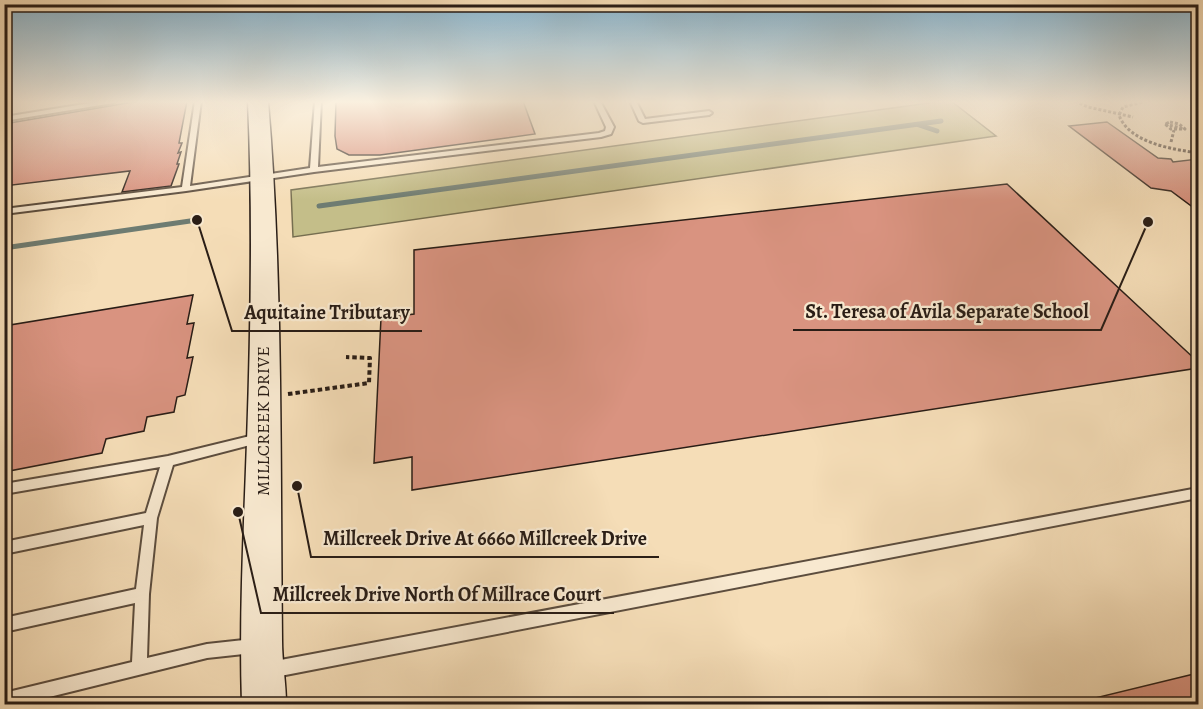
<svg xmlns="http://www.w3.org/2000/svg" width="1203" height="709" font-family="Alegreya,serif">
<rect width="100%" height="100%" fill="#f5ddb7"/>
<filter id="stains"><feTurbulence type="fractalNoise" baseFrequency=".00333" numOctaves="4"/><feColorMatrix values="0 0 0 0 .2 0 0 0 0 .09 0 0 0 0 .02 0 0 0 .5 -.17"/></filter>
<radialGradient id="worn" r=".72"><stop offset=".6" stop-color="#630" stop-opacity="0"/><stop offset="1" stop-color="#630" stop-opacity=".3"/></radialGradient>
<polygon fill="#c4be89" stroke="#766e50" stroke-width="1.5" points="944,101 951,101 996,136 293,237 291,190"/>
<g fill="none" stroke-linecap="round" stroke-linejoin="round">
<g stroke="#6e7c72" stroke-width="5">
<polyline points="919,125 937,131"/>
<polyline points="319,206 941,121"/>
<polyline points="4,248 197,220"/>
</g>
</g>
<g fill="#d99380" stroke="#291d16" stroke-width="1.5">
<polygon points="187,101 179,143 182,143 178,153 181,152 177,164 179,164 171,186 122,192 130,171 4,186 4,124 133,102"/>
<polygon points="336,101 523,101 535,134 380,155 349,155 337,149 335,136"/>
<polygon points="1107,122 1158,158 1171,159 1173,162 1198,159 1198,211 1171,191 1151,188 1069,126"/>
<polygon points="1007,184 1198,362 1198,368 412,490 412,457 374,463 381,318 414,314 414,250"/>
<polygon points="193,295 187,324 194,323 187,358 193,357 185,395 177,397 174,412 147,417 144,431 106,439 102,453 4,472 4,326"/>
<polygon points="1198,673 1198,705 1095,705 1095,698"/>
</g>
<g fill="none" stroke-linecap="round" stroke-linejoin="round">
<g stroke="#5c4d3e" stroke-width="4">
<g id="lane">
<polygon points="103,101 116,101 113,103 4,121 4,117"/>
<polygon points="195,101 201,101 190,186 310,168 315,101 321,101 318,167 599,133 605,131 606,127 594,101 600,101 614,127 611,134 601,137 314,172 186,191 4,214 4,209 182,187"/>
<polygon points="630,101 636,101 645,119 709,111 712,113 709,115 643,123 639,121"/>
<polygon points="258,434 262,436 264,439 262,442 173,465 157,518 149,594 147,658 207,644 253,639 258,641 260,646 258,651 253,653 207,658 21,704 4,704 4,693 132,662 135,603 4,632 4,618 136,589 144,525 4,554 4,542 146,513 160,467 4,494 4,484 168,456"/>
<polygon points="1198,488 1198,498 270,678 265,675 262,670 265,665 270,662"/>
</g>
</g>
<g stroke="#291d16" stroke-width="3">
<path id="secondary" d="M248,101H268C283,280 280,461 282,641C282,662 286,683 286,704H242C239,616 244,529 247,441C251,328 253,214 248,101Z"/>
</g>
<g stroke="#291d16" stroke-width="3" stroke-dasharray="3 2" stroke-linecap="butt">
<polyline points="1075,101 1088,107 1133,117"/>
<path d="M1147,101L1123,107L1119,115C1129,143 1172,149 1198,153"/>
<polygon points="1170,122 1179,124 1185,129 1171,129 1165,124"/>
<polyline points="1165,124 1184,129"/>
<polyline points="1171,142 1174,130"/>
</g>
<polyline stroke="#291d16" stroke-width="4" stroke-dasharray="4.5 3" stroke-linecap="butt" points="288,394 369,383 370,358 346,357"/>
<use href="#lane" fill="#f8e9d0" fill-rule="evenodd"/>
<use href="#secondary" fill="#f8e9d0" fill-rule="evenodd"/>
</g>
<linearGradient id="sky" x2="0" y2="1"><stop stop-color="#89b7d2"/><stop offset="0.51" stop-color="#faf0df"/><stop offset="1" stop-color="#faf0df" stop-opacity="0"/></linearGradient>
<rect width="1203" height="200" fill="url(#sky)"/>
<g text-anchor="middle" stroke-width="4.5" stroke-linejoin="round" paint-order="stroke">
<g font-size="18" fill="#291d16" stroke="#f8e9d0">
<text transform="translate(263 421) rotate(-90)" y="6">MILLCREEK DRIVE</text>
</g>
</g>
<path fill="none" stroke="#291d16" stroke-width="2" d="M1148 222L1101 330H793M197 220L232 331H422M297 486L311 557H659M238 512L261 613H614"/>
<g fill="#291d16" stroke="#f8e9d0" stroke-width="2">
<circle cx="1148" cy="222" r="6"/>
<circle cx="197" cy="220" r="6"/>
<circle cx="297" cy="486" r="6"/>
<circle cx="238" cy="512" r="6"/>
</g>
<g font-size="20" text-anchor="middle" font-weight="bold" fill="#291d16" stroke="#f8e9d0" stroke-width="4.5" stroke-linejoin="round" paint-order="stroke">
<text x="947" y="318">St. Teresa of Avila Separate School</text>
<text x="327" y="319">Aquitaine Tributary</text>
<text x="485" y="545">Millcreek Drive At 6660 Millcreek Drive</text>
<text x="437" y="601">Millcreek Drive North Of Millrace Court</text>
</g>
<rect width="1203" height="709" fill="none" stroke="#f5ddb7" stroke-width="24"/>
<rect x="6" y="6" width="1191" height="697" fill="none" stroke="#291d16" stroke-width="3"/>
<rect x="12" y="12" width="1179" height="685" fill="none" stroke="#291d16" stroke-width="1.5"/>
<rect width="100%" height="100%" filter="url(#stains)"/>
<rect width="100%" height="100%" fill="url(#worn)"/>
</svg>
